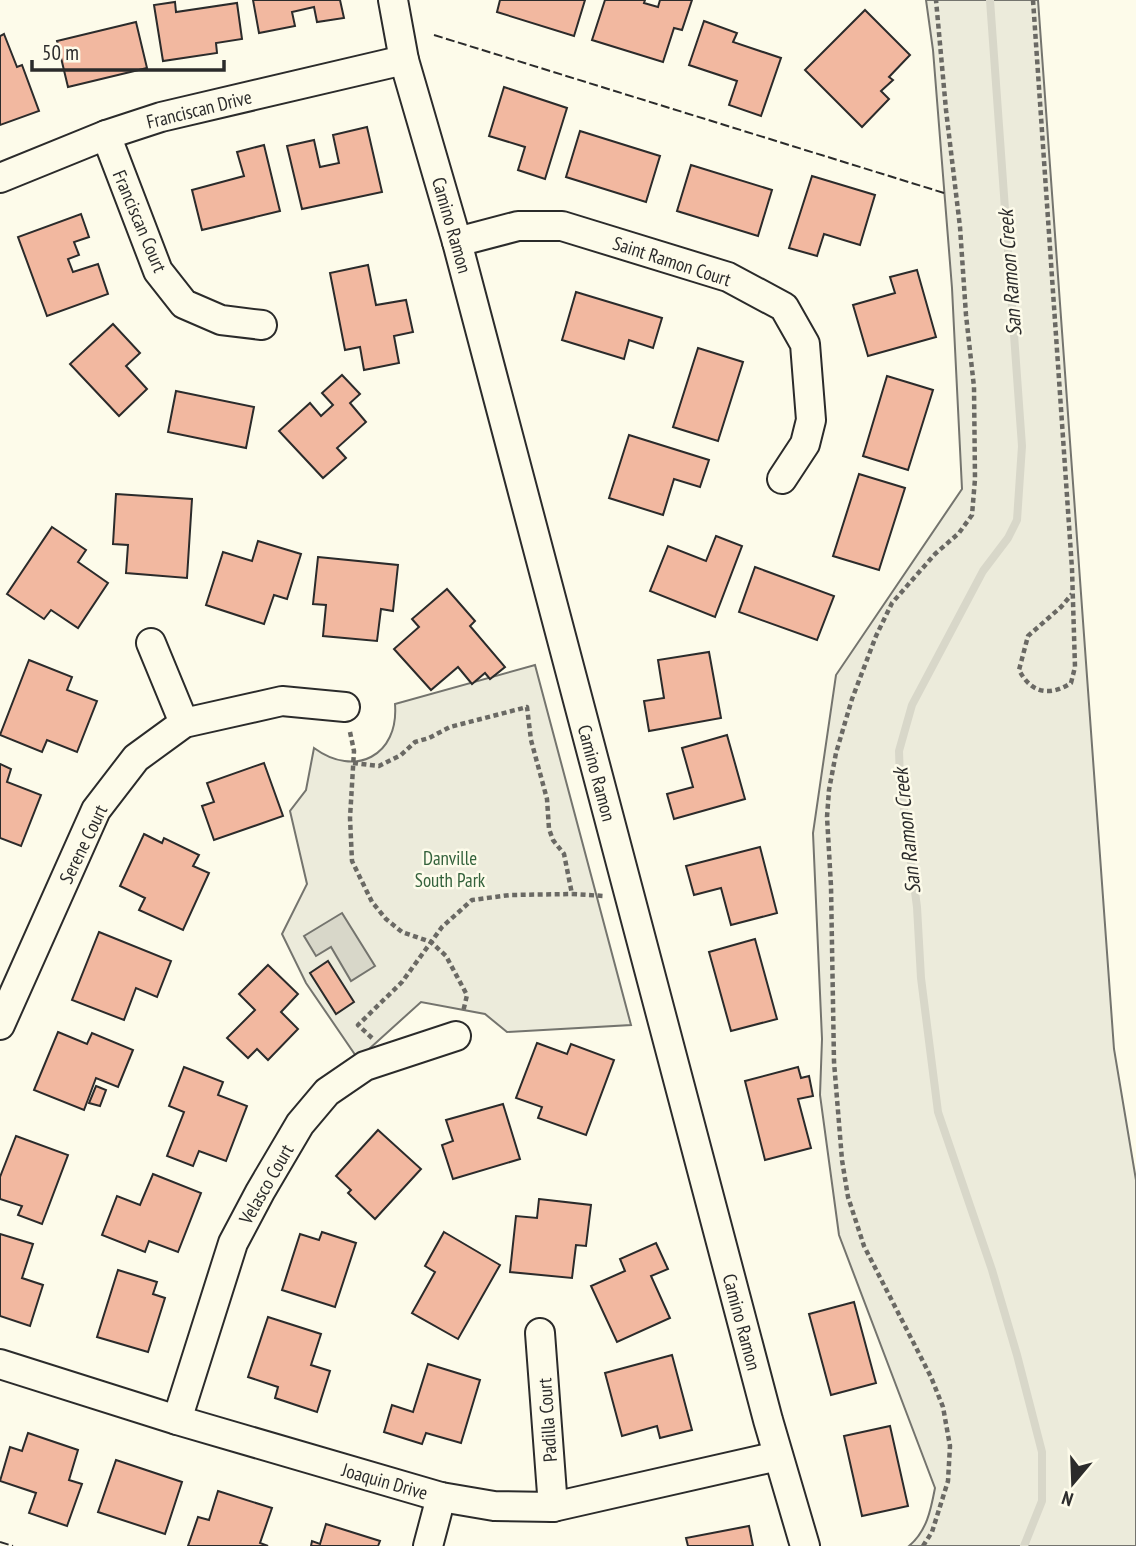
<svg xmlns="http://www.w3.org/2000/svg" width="1136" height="1546" font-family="'PT Sans Narrow',sans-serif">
<rect width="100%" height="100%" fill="#fdfbea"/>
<g fill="#ecebdb" stroke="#74746e" stroke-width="2">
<path d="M926,0H1038L1114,1049L1136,1180V1546H909C927,1531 931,1509 935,1488L839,1235L820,1095L822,1039L813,833L836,675L962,489L952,288L933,50Z"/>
<path d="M535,665L631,1025L507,1032L485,1014L421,1002L358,1059L306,983L282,934L307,884L290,811L306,790L314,748C355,778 399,756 395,704Z"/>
</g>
<polygon fill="#d8d7c9" stroke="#74746e" stroke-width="2" points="342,913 375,966 351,981 331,947 316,956 304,936"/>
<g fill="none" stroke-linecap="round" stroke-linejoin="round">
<polyline stroke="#d8d7c9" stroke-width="8" points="990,0 1022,446 1017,520 1008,538 983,571 912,705 899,751 900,780 917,907 921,978 938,1112 992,1270 1017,1355 1042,1452 1042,1501 1024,1546"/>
</g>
<g fill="#f2b8a0" stroke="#2b2b2b" stroke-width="2">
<polygon points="253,0 340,0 344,18 317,22 314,7 292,12 295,26 259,33"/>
<polygon points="500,0 585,0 574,36 497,12"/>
<polygon points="605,0 645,0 644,3 658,7 660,0 692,0 682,30 674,28 663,62 592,40"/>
<polygon points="175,2 176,12 237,3 242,39 216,43 217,53 163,61 154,5"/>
<polygon points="865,10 910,55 889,77 893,80 881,91 889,99 862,127 805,70"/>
<polygon points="704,21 737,33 733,42 781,58 761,116 729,105 737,81 689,65"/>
<polygon points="136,22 147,68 68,87 57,41"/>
<polygon points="4,34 17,67 22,65 39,111 0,125 0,36"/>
<polygon points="504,87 567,108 545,179 518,170 525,147 489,136"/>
<polygon points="367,127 382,192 302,209 287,146 314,140 320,167 339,163 333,135"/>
<polygon points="580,131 660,156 646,202 566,177"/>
<polygon points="264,145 280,211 202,230 192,190 244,176 237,152"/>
<polygon points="691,165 772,190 758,236 677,211"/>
<polygon points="812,176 875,195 860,245 824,234 817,256 789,248"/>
<polygon points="81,214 89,237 74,242 79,255 68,259 73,272 98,264 108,294 47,316 18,237"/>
<polygon points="368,265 376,305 406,300 413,332 394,336 399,363 364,370 360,347 345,350 330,273"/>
<polygon points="917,270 936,337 868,356 853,305 895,293 890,277"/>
<polygon points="576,292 662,318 653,348 629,340 624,359 562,340"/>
<polygon points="113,324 140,353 126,366 147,389 119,416 70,364"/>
<polygon points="698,348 743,362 718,441 673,427"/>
<polygon points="342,375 360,394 350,403 366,422 337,448 346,458 323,478 279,431 310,403 321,416 333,405 322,393"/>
<polygon points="887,376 933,390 908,470 863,456"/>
<polygon points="176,391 254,407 246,448 168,432"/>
<polygon points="629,435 709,460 700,487 674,479 663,515 609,498"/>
<polygon points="859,474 905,488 879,570 833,556"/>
<polygon points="116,494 192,499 187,578 126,573 128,545 113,544"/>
<polygon points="52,527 86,550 78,562 108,583 78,628 51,610 44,619 7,594"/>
<polygon points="716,536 742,546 715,617 650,591 668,546 706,561"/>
<polygon points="258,541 301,554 287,599 274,595 264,624 206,605 223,552 252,561"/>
<polygon points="318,557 398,565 393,611 381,609 377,641 323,636 326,605 313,604"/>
<polygon points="755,567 834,596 817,640 739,612"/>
<polygon points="447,589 475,621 470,626 505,667 490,679 485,673 472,684 458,667 431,690 394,649 419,627 412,619"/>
<polygon points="709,652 721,718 649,731 644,701 664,698 658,660"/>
<polygon points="29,660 72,677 67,690 97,701 77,752 47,740 42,752 0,735"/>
<polygon points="727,735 745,799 674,819 667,794 693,787 682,748"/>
<polygon points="264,763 283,816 214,840 202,806 214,802 207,783"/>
<polygon points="0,764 11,769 7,782 41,795 21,846 0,838"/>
<polygon points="144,834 162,843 164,838 199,855 193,866 209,873 183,930 139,910 145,898 120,886"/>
<polygon points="760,847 777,913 731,925 721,888 694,895 686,866"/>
<polygon points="99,932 171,961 157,997 136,988 124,1020 72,1000"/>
<polygon points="755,939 777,1019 731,1031 709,952"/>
<polygon points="328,961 354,1002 336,1014 310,973"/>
<polygon points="268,965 298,994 281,1012 298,1029 268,1060 257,1049 248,1058 227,1038 255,1010 239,994"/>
<polygon points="58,1032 87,1044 92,1033 133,1050 118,1087 96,1078 84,1110 34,1090"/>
<polygon points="537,1043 567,1054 571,1044 614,1060 586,1135 538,1118 542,1107 516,1098"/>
<polygon points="184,1067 223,1082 218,1095 247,1106 226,1161 199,1151 193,1166 167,1156 184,1112 169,1106"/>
<polygon points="798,1067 801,1078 809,1076 813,1096 798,1099 811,1148 765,1160 745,1081"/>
<polygon points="96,1086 106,1090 100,1106 89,1103"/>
<polygon points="503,1104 520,1159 453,1179 442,1145 453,1141 446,1120"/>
<polygon points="378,1130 421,1169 375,1219 348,1193 351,1190 336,1176"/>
<polygon points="16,1136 68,1155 42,1224 18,1215 22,1206 0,1199 0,1177"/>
<polygon points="153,1174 201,1193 178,1252 149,1241 145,1252 102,1235 117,1196 140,1205"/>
<polygon points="539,1199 591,1205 586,1246 576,1245 572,1278 510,1272 516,1216 537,1218"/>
<polygon points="322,1232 356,1243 335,1307 282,1290 300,1234 319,1240"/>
<polygon points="444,1232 500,1265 458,1339 412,1313 435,1272 425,1266"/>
<polygon points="0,1234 33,1244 22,1278 43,1285 30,1326 0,1316"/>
<polygon points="656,1243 668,1269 651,1276 670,1318 617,1342 591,1286 625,1271 620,1259"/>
<polygon points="118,1270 157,1282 153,1294 165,1298 148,1352 97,1337"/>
<polygon points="854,1302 876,1383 831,1395 809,1314"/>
<polygon points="268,1317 321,1334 311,1365 330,1371 317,1412 275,1398 278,1387 248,1377"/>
<polygon points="672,1355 692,1430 660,1438 657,1426 622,1436 605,1373"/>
<polygon points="428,1364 480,1380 461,1443 426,1433 422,1444 384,1432 392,1405 413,1412"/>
<polygon points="890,1426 908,1506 862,1516 844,1436"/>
<polygon points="28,1433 78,1450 69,1480 82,1484 67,1526 29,1513 36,1493 0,1481 10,1447 22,1451"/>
<polygon points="116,1460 182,1482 165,1534 98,1512"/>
<polygon points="218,1491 272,1508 260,1543 268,1546 188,1546 198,1517 209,1520"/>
<polygon points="326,1524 380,1541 378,1546 311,1546 312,1541 320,1544"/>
<polygon points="749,1526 753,1546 688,1546 686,1538"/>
</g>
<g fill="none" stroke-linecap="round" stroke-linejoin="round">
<g stroke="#2b2b2b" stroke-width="32">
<g id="minor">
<polyline points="393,0 404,60 457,242 768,1420 805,1546"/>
<polyline points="106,135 158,271 184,304 221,320 262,325"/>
<polyline points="0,178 106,135 161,117 404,60"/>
<polyline points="457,242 518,226 562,226 728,277 784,307 805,344 811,420 805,444 782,479"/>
<polyline points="151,643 184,723"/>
<polyline points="0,1025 96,810 136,758 184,723 282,701 345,707"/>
<polyline points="540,1333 553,1507"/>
<polyline points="0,1364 177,1420 441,1497 494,1506 553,1507 778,1456"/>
<polyline points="177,1420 233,1243 260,1192 300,1124 327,1092 365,1066 456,1036"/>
<polyline points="428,1546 441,1497"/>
</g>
</g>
<g stroke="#6a6964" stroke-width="4.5" stroke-dasharray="5 3.5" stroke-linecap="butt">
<path d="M1033,0L1072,569L1075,667L1071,683C1049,697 1031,693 1019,670L1028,636L1061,607L1072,594"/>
<polyline points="350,732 354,751 350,818 352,861 372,902 386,919 402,932 431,942 446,956 467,995 463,1012"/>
<polyline points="353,763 379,766 401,755 415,742 429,738 450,727 527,707 531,740 547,799 549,829 553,840 564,854 572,894 604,896"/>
<polyline points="372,1038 358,1025 402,982 442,927 472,900 510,895 572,894"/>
<polyline points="923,1546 932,1532 948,1481 950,1446 943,1407 931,1377 864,1246 848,1197 842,1160 834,1062 831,886 827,817 829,790 836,753 852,699 876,636 892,603 935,554 959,533 972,515 975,479 974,387 966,315 960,227 946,110 936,0"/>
</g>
<use href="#minor" stroke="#fdfbea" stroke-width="28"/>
<g stroke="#2b2b2b" stroke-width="2" stroke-dasharray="9 3.5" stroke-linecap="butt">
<polyline points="434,35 944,193"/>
<polyline points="0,1542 13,1546"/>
</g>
</g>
<g text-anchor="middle" stroke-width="5" stroke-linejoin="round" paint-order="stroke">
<g font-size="19" fill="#2b2b2b" stroke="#fdfbea">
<text transform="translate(199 109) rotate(-14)" y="7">Franciscan Drive</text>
<text transform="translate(140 221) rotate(67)" y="7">Franciscan Court</text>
<text transform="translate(452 225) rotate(74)" y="7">Camino Ramon</text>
<text transform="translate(672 261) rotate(18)" y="7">Saint Ramon Court</text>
<text transform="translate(597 773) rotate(75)" y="7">Camino Ramon</text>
<text transform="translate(83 844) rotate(-64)" y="7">Serene Court</text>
<text transform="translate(266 1184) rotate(-60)" y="7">Velasco Court</text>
<text transform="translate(742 1322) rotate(75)" y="7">Camino Ramon</text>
<text transform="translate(547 1420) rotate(-94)" y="7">Padilla Court</text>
<text transform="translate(385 1481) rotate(16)" y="7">Joaquin Drive</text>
</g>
<g font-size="19" fill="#34623c" stroke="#fdfbea">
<text x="450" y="865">Danville<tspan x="450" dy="22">South Park</tspan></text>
</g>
<g font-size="21" font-style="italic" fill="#2b2b2b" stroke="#fdfbea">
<text transform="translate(1010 273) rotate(-94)" y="7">San Ramon Creek</text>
<text transform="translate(907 831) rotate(-96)" y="7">San Ramon Creek</text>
</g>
</g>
<g transform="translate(1073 1483) rotate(199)" stroke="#fdfbea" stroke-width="5" paint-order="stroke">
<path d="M0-5L12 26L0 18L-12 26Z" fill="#2b2b2b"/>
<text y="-10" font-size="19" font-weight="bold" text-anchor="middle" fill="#2b2b2b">N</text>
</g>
<path d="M32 60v10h192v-10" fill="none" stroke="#2b2b2b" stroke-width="3.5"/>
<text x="42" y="60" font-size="21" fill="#2b2b2b" stroke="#fdfbea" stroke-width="5" paint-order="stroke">50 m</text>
</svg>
